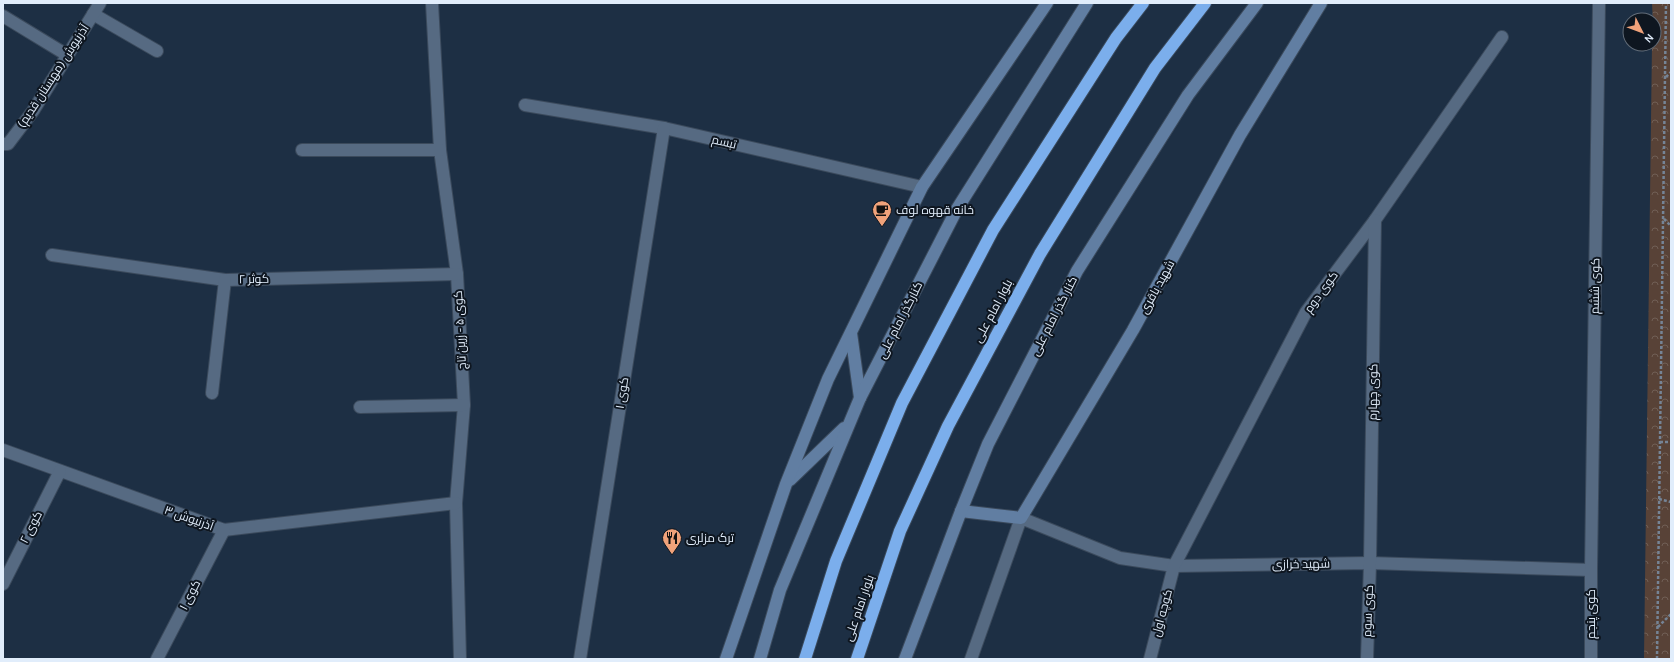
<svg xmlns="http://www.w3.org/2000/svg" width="1674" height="662" font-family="Karla,Cairo,sans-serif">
<defs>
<pattern id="park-crowns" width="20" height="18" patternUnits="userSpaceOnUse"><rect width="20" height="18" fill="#584237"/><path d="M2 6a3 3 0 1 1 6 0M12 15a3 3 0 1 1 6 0" fill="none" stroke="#705e55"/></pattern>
</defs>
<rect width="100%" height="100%" fill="#1d2f44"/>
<polygon fill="url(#park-crowns)" points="1652,3 1671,3 1671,659 1644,659 1652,44 1654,44"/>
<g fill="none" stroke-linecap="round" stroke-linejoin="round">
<g stroke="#3b4a5c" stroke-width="14">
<g id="street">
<polyline points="432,3 440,150 457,274 464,405 456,503 460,659"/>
<polyline points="93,14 157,51"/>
<polyline points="3,16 67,55"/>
<polyline points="525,105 664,128 922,187"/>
<polyline points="3,144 8,144 33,111 100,3"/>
<polyline points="302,150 440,150"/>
<polyline points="52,255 225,280 457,274"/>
<polyline points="212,393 225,280"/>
<polyline points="360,407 464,405"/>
<polyline points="3,450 224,530 456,503"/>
<polyline points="3,584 60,471"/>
<polyline points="157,659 224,530"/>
<polyline points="580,659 664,128"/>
<polyline points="971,659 1021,518 1120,558 1174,566 1370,563 1591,570"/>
<polyline points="1150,659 1174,566 1306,312 1375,220 1502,37"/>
<polyline points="1367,659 1370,563 1375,220"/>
<polyline points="1591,659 1591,570 1599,3"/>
</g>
</g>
<g stroke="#3b4a5c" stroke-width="14">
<g id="secondary">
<polyline points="851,333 860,398"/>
<polyline points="790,480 844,428"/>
<polyline points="961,511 1021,518 1133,330 1240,135 1321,3"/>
<polyline points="726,659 786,484 828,379 922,187 1047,3"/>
<polyline points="760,659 780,590 860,398 957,209 1087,3"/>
<polyline points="905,659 961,511 988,444 1077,271 1188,95 1257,3"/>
</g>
</g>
<g stroke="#3b4a5c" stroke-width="14">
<g id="highway">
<polyline points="805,659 836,561 902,403 993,230 1116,38 1143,3"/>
<polyline points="857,659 900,531 948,426 1040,254 1155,68 1205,3"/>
</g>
</g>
<g stroke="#758496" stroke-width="2.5" stroke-dasharray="3 2" stroke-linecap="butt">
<polyline points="1666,77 1671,72"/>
<polyline points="1664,219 1671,226"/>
<polyline points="1660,442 1671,442"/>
<polyline points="1659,499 1671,502"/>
<polyline points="1658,627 1671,614"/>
<polyline points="1657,659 1666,3"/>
</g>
<use href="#street" stroke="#566a82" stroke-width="12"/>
<use href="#secondary" stroke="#617ea2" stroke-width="12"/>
<use href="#highway" stroke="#7baeec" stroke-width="12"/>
</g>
<defs>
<g id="cafe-pin" transform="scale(1)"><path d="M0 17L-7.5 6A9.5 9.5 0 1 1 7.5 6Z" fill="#f0a27a" stroke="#0e1620"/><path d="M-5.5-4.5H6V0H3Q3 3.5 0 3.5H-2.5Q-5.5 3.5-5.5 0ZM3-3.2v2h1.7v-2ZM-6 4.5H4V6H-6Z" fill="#111"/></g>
<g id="restaurant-pin" transform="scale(1)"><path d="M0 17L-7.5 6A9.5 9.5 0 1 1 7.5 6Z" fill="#f0a27a" stroke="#0e1620"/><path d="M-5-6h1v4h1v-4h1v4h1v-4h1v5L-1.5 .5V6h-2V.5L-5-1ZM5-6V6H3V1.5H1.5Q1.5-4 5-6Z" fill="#111"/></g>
</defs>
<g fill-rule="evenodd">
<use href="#cafe-pin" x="882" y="210"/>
<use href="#restaurant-pin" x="672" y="538"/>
</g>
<g text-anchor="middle" stroke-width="4" stroke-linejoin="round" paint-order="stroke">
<g font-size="12" fill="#e1edfb" stroke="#0e1620">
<text transform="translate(53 76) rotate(-57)" y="4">آذرنیوش (مهستان قدیم)</text>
<text transform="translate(724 142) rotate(13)" y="4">تبسم</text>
<text transform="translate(254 279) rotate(-1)" y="4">کوثر ۲</text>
<text transform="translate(1595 286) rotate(-89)" y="4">کوی ششم</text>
<text transform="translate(1157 287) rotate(-61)" y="4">شهید باقری</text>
<text transform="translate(1321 292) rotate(-54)" y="4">کوی دوم</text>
<text transform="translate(993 311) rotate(-62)" y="4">بلوار امام علی</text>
<text transform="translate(1054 316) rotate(-63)" y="4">کنار گذر امام علی</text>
<text transform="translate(900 320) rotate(-63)" y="4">کنارگذر امام علی</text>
<text transform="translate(460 330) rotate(-93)" y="4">کوی ۵ - زرین تاج</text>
<text transform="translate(1373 392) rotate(-89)" y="4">کوی چهارم</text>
<text transform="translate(622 393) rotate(-81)" y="4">کوی ۱</text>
<text transform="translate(189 518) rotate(20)" y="4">آذرنیوش ۳</text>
<text transform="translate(31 527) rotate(-63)" y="4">کوی ۲</text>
<text transform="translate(1301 564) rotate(-1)" y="4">شهید خرازی</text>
<text transform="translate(190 595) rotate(-63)" y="4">کوی ۱</text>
<text transform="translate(859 608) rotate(-71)" y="4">بلوار امام علی</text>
<text transform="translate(1368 611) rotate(-88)" y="4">کوی سوم</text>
<text transform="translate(1162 613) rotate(-75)" y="4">کوچه اول</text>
<text transform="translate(1591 614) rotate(-90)" y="4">کوی پنجم</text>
</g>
<g font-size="12" fill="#e1edfb" stroke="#0e1620" text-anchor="start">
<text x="896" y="214">خانه قهوه لوف</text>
<text x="686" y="542">ترک مزلری</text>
</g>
</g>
<rect width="1674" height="662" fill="none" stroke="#e1edfb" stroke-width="8"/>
<g transform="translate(1642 32) rotate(132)"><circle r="19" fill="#0e1620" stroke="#626c78"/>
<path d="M0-3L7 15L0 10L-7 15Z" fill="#f0a27a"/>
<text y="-6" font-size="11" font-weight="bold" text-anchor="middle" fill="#e1edfb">N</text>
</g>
</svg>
